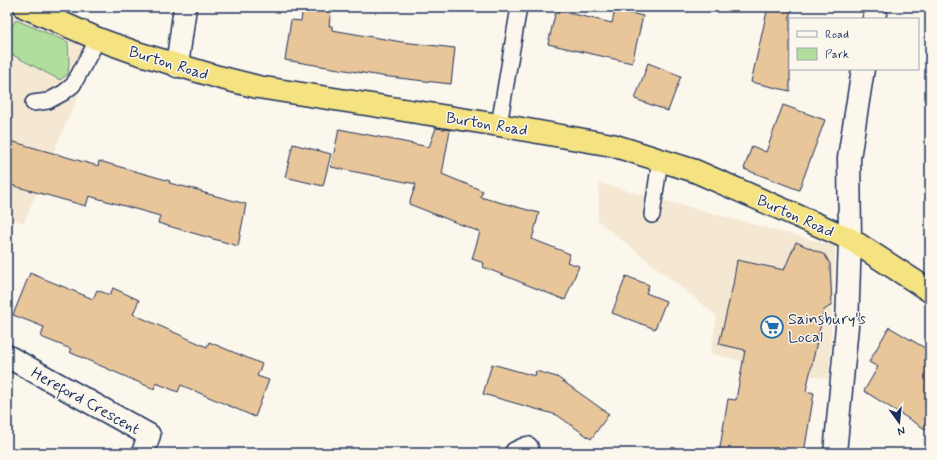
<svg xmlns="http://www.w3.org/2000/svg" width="937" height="460" font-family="Mynerve,sans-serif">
<rect width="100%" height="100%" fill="#fbf7ec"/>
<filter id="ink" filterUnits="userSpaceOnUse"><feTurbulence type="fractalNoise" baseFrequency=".025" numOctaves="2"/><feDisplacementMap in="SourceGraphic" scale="8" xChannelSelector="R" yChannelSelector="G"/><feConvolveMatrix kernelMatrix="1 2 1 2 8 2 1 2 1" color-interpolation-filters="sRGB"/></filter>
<g filter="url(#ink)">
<g fill="#f5e8d3">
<polygon points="7,9 97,51 30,208 24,223 7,217"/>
<polygon points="599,183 835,246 829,379 710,354 717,316 598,221"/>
</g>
<polygon fill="#b1de9d" stroke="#66867e" points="16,20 68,42 69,62 68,74 60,80 7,52 7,23 12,26"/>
<g fill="#e8c69a" stroke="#1b2f5e">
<polygon points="303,7 317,7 331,9 329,26 332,26 332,30 402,42 455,48 451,84 381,76 285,60 291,20 301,21"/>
<polygon points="768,7 790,7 790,91 751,82"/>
<polygon points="556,10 612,23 615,10 643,16 632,63 548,44"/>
<polygon points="648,63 681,76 668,111 635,99"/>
<polygon points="783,105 825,120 799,190 744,169 752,146 766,152"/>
<polygon points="436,128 450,130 442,174 483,191 480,197 539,213 532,239 570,254 567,262 579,266 565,300 483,267 484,263 472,259 480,232 409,204 416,184 331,167 339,129 429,147"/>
<polygon points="7,140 98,166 99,161 170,181 169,183 202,191 201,192 246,204 238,246 158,223 160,216 89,196 86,206 7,184"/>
<polygon points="293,144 331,154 323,186 285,177"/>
<polygon points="796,242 825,255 830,264 832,305 824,310 806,391 814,393 804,453 719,453 728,399 736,400 745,350 719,344 733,285 737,260 784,270"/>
<polygon points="30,273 93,299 97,290 110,295 113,288 139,300 133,314 207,347 209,342 262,364 257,376 269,380 255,417 181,385 178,392 156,383 154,389 69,352 71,349 41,337 44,327 13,315"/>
<polygon points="626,276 649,285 646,293 666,301 655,329 612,313"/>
<polygon points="889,327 930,351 930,432 864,391 878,367 869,362"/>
<polygon points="492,364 535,376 536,371 557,377 609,414 591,439 557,415 483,394"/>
</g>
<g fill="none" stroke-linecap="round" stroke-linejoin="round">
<g stroke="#1b2f5e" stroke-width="18">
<g id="service">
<polyline points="33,103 48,101 63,93 73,85 98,39"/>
<polyline points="499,125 519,7"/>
<polyline points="652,215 660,160"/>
</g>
</g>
<g stroke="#1b2f5e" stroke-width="25">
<g id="minor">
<polyline points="177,66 185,7"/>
<polyline points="7,356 149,435 143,453"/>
<polyline points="516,453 527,448"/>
</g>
</g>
<g stroke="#1b2f5e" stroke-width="25">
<polyline id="tertiary" points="835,453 847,326 850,239"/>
</g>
<g stroke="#1b2f5e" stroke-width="25">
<g id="secondary">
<polyline points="874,19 876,7"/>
<polyline points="850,239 849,158 863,69"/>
</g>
</g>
<g stroke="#1b2f5e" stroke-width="25">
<polyline id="trunk" points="25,7 98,39 137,53 218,77 258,87 499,125 612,145 695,171 850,239 930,291"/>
</g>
<use href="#service" stroke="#fbf7ec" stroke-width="15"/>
<use href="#minor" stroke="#fbf7ec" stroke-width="22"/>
<use href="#tertiary" stroke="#fbf7ec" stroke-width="22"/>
<use href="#secondary" stroke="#fbf7ec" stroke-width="22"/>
<use href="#trunk" stroke="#f5e382" stroke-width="22"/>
</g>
</g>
<defs>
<g id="supermarket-ring" transform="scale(1.15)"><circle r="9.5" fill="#fbf7ec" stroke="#1f6fb2" stroke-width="1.5"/><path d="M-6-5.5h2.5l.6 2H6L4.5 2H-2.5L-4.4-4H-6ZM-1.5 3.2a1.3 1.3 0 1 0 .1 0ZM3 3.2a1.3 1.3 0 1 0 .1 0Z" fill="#1f6fb2"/></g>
</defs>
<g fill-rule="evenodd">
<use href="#supermarket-ring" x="772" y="327"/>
</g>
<g text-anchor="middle" stroke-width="3" stroke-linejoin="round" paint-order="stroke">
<g font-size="16" fill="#1b2f5e" stroke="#fbf7ec">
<text transform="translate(169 62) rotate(17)" y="6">Burton Road</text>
<text transform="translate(487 123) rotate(9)" y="6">Burton Road</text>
<text transform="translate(796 215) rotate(24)" y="6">Burton Road</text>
<text transform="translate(86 400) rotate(29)" y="6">Hereford Crescent</text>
</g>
<g font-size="16" fill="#1b2f5e" stroke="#fbf7ec" text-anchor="start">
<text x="788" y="324">Sainsbury's<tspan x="788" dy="18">Local</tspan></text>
</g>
</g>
<rect width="937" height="460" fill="none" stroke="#fbf7ec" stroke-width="24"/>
<rect x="12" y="12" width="913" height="436" fill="none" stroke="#1b2f5e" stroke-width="1.5" filter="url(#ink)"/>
<rect x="789" y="18" width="130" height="52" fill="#fbf7ec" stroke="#a1a7b3"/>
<rect x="797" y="31" width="20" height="6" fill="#fbf7ec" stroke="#a1a7b3"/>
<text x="825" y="38" font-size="12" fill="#1b2f5e">Road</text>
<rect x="797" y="48" width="20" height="12" fill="#b1de9d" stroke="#a1a7b3"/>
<text x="825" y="58" font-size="12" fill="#1b2f5e">Park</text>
<g transform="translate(899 422) rotate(165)" stroke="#fbf7ec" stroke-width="3" paint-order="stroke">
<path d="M0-3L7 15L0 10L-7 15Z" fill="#1b2f5e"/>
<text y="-6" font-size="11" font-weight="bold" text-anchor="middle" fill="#1b2f5e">N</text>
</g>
</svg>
